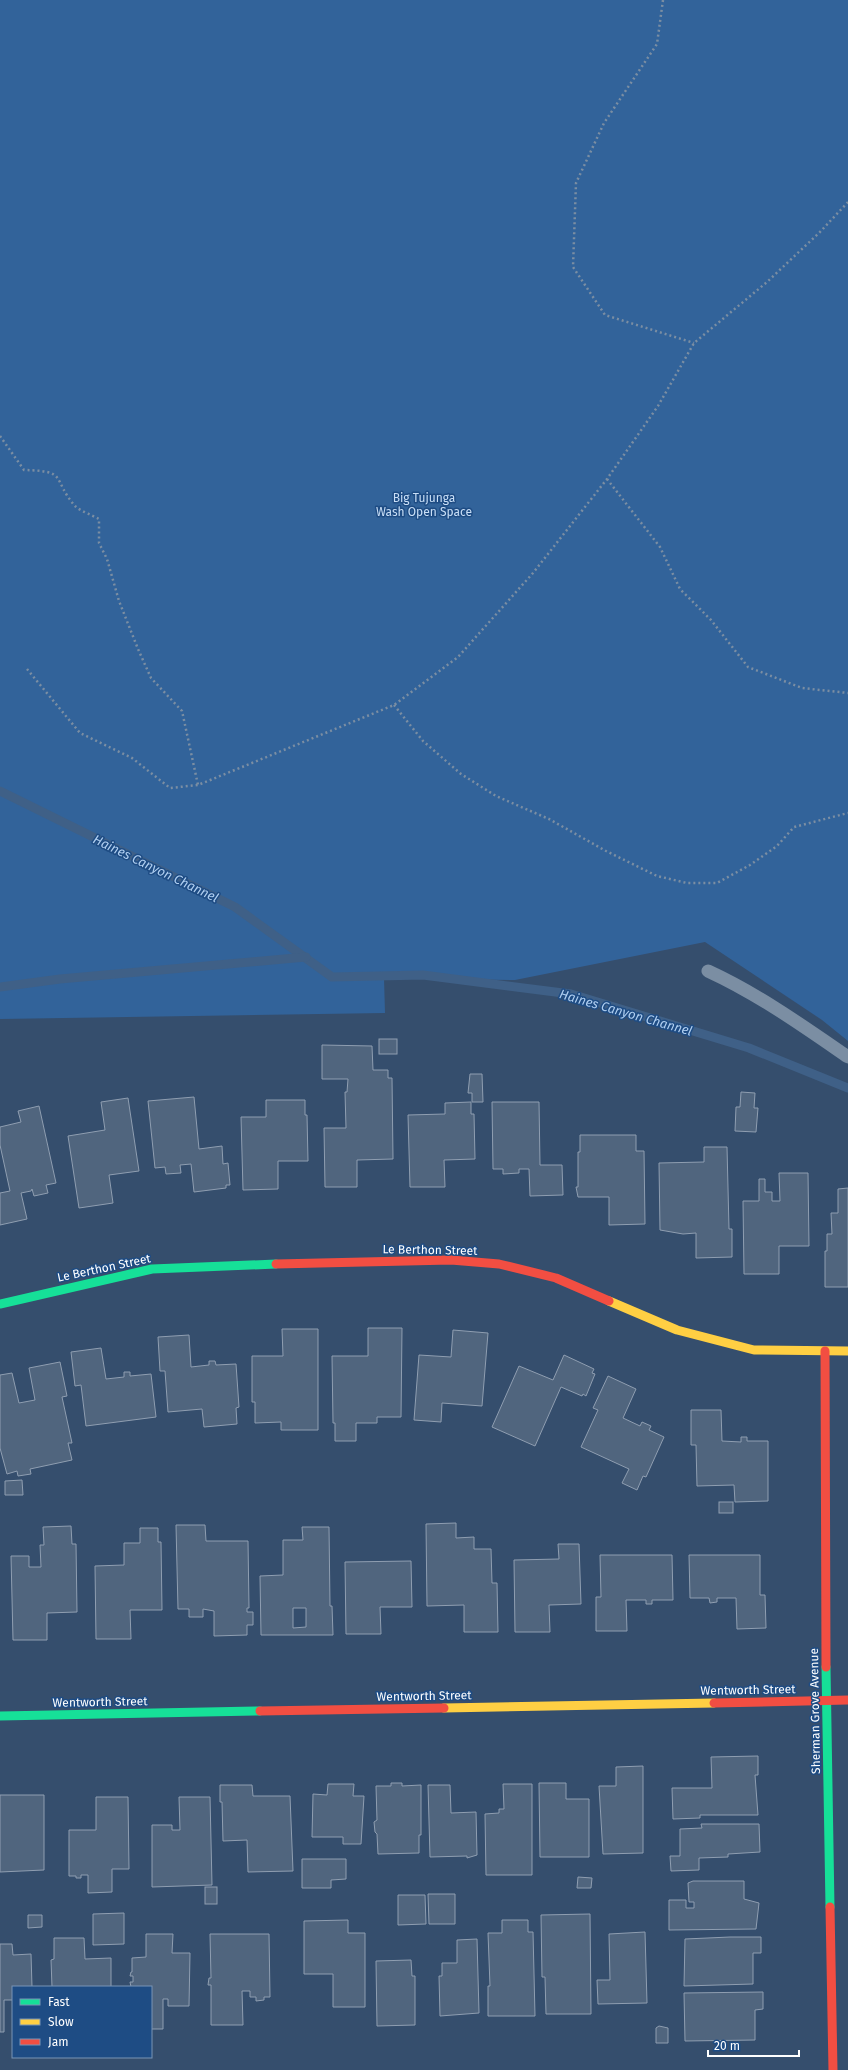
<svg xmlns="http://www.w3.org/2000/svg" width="848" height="2070" font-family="'Fira Sans',sans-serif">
<rect width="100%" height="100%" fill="#354e6d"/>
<polygon fill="#32639a" points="0,0 848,0 848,1041 822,1020 705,942 515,980 384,978 385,1013 0,1019"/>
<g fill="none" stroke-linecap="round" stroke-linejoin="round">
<g stroke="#3f6087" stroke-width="9">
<polyline points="0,791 235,907 332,977 423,975 571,994 749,1048 848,1088"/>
<polyline points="0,987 60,979 306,957"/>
</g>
</g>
<g fill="#50657e" stroke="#8f9eb1" fill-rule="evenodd">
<rect x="379" y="1039" width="18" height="15"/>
<polygon points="322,1045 372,1046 373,1070 388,1070 388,1078 392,1078 393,1159 357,1160 357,1187 325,1187 324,1128 346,1128 345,1092 347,1092 348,1079 322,1079"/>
<polygon points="470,1074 482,1074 483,1102 472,1102 472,1093 468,1093"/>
<polygon points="741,1092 755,1093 754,1108 758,1108 756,1132 735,1131 736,1107 740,1107"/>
<polygon points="194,1097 199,1149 222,1146 223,1164 228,1163 230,1185 226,1185 226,1188 194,1192 191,1164 180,1165 181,1173 166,1174 165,1167 155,1168 148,1101"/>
<polygon points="128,1098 139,1171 109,1175 113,1203 79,1208 68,1136 105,1130 101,1102"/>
<polygon points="266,1100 305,1100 305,1115 307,1115 308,1161 278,1161 278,1189 243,1190 241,1117 266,1117"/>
<polygon points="471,1102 471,1114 474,1114 475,1159 444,1160 445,1187 410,1187 408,1115 445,1114 445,1103"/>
<polygon points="492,1102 539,1102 540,1165 562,1165 563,1195 530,1196 529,1169 519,1169 519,1173 503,1174 503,1169 493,1169"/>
<polygon points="39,1106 56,1183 46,1185 48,1193 34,1196 32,1189 31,1191 21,1193 27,1219 0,1225 0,1193 10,1191 0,1145 0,1127 21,1122 18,1111"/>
<polygon points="580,1135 636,1135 636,1151 644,1151 645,1224 609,1225 609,1197 578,1197 576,1187 578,1187 578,1152 580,1152"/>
<polygon points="704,1147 727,1147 729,1229 732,1229 732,1257 696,1258 696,1233 683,1234 660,1230 659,1163 704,1162"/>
<polygon points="779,1173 808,1173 809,1246 779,1246 779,1274 744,1274 743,1201 759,1201 759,1179 765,1179 765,1192 772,1192 772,1201 780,1201"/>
<polygon points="848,1188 848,1287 825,1287 825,1251 827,1251 827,1234 832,1234 831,1213 838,1213 838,1189"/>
<polygon points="368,1328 402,1328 401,1417 377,1417 377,1423 356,1423 356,1441 335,1441 335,1423 333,1423 332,1356 368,1356"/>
<polygon points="282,1329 318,1329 318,1430 281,1430 281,1422 255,1423 255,1402 252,1402 252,1356 283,1356"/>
<polygon points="453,1330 488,1333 482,1406 442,1403 441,1422 414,1420 419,1355 451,1357"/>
<polygon points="189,1335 191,1367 209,1365 209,1361 215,1361 216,1365 236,1364 239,1407 236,1408 237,1424 204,1427 202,1409 168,1412 165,1371 160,1371 158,1337"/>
<polygon points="101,1348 106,1379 124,1377 124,1372 130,1372 130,1376 151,1374 156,1417 86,1426 81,1385 75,1386 71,1352"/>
<polygon points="564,1355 594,1369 592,1373 595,1374 586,1396 583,1394 582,1396 561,1387 535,1446 492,1427 519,1366 553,1380"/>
<polygon points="60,1362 67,1396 62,1397 72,1443 68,1443 72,1460 30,1469 31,1474 18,1476 17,1471 7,1474 0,1448 0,1375 12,1373 19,1403 35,1400 29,1368"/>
<polygon points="608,1376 636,1389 623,1418 640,1426 642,1422 651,1426 649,1430 664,1437 646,1477 643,1476 637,1490 622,1483 629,1469 581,1447 598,1410 593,1408"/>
<polygon points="691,1410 721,1410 722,1441 741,1442 741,1437 747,1437 747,1441 768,1441 768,1501 735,1502 734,1485 697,1486 696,1445 691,1445"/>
<polygon points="22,1480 23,1495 5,1495 5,1481"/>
<rect x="719" y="1502" width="14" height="11"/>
<polygon points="456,1523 456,1538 474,1537 474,1549 491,1549 492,1583 497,1583 498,1632 464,1632 464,1605 427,1606 426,1524"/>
<polygon points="176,1525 205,1525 206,1541 248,1541 249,1608 247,1608 247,1612 253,1612 253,1625 247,1625 247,1635 214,1636 214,1611 203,1609 203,1617 189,1617 189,1609 178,1609"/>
<polygon points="71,1526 72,1544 76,1544 77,1612 47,1613 47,1640 13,1640 11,1556 29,1556 29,1567 41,1567 40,1545 44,1545 43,1527"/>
<path d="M302,1527H329L330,1606H332L333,1635H261L260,1576L283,1575V1540H303ZM293,1608H306V1627L293,1628Z"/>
<polygon points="140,1528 158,1528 158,1542 161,1542 162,1610 130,1610 131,1639 96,1639 95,1566 124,1565 124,1543 140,1543"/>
<polygon points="558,1544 579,1544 581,1604 549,1605 550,1632 515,1632 514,1560 559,1559"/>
<polygon points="600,1555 672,1555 673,1600 652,1600 652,1604 646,1604 646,1600 626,1600 627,1631 596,1631 596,1597 601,1597"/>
<polygon points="689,1555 760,1555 760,1595 765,1595 766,1628 737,1629 736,1598 717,1598 717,1602 710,1603 709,1598 690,1598"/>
<polygon points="411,1561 412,1607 380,1607 381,1634 346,1634 345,1562"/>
<polygon points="758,1756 758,1775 755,1775 758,1815 700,1815 700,1818 673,1819 672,1788 712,1788 711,1757"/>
<polygon points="643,1766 643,1853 603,1854 599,1786 616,1786 616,1767"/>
<polygon points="391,1783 402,1783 402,1786 421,1785 421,1835 419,1835 419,1853 378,1854 377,1834 375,1832 374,1822 377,1820 376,1786 391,1786"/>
<polygon points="539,1783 566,1783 566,1799 589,1799 589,1857 540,1857"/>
<polygon points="328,1784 354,1784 353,1796 364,1796 361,1844 343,1844 343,1837 312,1837 313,1794 327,1795"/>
<polygon points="503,1784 532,1784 532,1875 486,1875 485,1814 499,1813 499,1809 504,1809"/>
<polygon points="220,1785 252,1785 253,1796 290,1796 293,1871 248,1872 247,1840 223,1841 222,1802 220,1802"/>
<polygon points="428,1785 450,1785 451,1813 476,1812 477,1855 467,1858 467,1856 430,1857"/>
<polygon points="0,1795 44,1795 44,1870 0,1872"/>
<polygon points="96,1797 128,1797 129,1869 112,1869 112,1892 88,1893 88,1875 81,1875 81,1878 76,1878 76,1876 69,1876 69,1830 96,1830"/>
<polygon points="179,1797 210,1797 212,1885 152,1887 152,1825 172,1825 172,1830 180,1830"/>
<polygon points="701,1824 759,1824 760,1852 728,1854 728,1857 699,1858 699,1870 671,1871 670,1856 680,1856 680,1829 702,1828"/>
<polygon points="302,1859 346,1859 346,1879 331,1880 331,1888 302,1888"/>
<polygon points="578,1877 592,1878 591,1888 577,1888"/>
<polygon points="693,1881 744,1881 744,1899 759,1903 756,1929 669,1930 669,1900 686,1900 686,1908 694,1908 694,1902 689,1902 688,1883"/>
<rect x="205" y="1887" width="12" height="17"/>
<polygon points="428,1894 455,1894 455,1924 429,1924"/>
<polygon points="398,1895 425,1895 426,1924 398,1925"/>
<polygon points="124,1913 124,1944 93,1945 93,1914"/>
<polygon points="590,1914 591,2014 546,2014 545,1977 542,1977 541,1915"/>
<polygon points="28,1915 42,1915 42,1927 28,1928"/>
<polygon points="348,1920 348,1933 365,1933 365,2007 333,2007 333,1974 304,1974 304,1921"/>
<polygon points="502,1920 528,1920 528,1932 533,1932 535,2016 488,2016 488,1986 490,1986 488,1933 502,1933"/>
<polygon points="645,1932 647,2003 598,2004 597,1980 610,1980 609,1934"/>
<polygon points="146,1934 173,1934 172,1953 190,1953 189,2006 168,2006 168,1999 163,1999 163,2029 151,2029 151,1987 131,1987 130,1982 133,1982 133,1976 130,1976 131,1972 132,1972 132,1958 146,1957"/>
<polygon points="210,1934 269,1934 270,1997 264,1997 264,2000 256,2001 256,1997 250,1997 250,1991 242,1991 243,2025 211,2025 211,1985 208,1985 209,1978 211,1978"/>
<polygon points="730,1937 761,1937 761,1953 753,1953 753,1984 684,1986 685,1939"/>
<polygon points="54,1938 84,1938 85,1959 111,1958 111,1987 52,1987 51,1960 54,1959"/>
<polygon points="477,1939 479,2013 440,2016 439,1976 442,1976 442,1963 457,1963 457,1940"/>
<polygon points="0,1944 12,1944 13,1955 31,1954 32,1987 13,1987 13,2000 4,2000 4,2032 0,2032"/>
<polygon points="411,1960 412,1976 415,1976 415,2025 377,2026 376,1961"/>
<polygon points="763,1992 763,2009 755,2010 755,2040 685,2041 684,1993"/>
<polygon points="659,2026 668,2028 668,2043 656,2043 656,2028"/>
</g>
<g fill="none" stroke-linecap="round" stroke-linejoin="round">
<g stroke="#7b8ea3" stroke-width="2.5" stroke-dasharray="2 3" stroke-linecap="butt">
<polyline points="663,0 657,44 604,123 576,183 573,267 605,315 694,343"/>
<path d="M0,436L24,470C69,471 51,478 75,506C80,511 92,515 99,519V543L107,559L119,601L138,649L151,678L182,711L198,785"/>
<polyline points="607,479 660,547 680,589 711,620 748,667 802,688 848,693"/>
<polyline points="27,669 80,733 132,758 170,788 198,785 394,705 458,657 533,573 607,479 658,406 694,343 767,282 820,232 848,202"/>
<polyline points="394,705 423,741 461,774 496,796 549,819 606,851 657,876 687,883 717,883 750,865 777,846 794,827 848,813"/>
</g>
<path stroke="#7b8ea3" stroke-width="13" d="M708,971C758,994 803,1026 848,1057"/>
<g stroke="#16e098" stroke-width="9">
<polyline points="0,1304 152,1269 276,1264"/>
<polyline points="826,1667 830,1907"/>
<polyline points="0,1716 260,1711"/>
</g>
<g stroke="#ffcf43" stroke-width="9">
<polyline points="609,1301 677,1330 754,1350 848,1351"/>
<polyline points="444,1708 714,1703"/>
</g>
<g stroke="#f24e42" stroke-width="9">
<polyline points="276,1264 451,1260 499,1264 556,1278 609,1301"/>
<polyline points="825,1351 826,1667"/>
<polyline points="714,1703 848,1700"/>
<polyline points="260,1711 444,1708"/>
<polyline points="830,1907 833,2070"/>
</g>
</g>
<g text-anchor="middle" stroke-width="3" stroke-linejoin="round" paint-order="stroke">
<g font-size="12" fill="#c9dff7" stroke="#1e4c84">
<text x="424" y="502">Big Tujunga<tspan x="424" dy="14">Wash Open Space</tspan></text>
</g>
<g font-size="12" fill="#fff" stroke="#1e4c84">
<text transform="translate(430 1250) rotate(1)" y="4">Le Berthon Street</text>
<text transform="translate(104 1268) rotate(-12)" y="4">Le Berthon Street</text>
<text transform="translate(748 1690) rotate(-1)" y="4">Wentworth Street</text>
<text transform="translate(424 1696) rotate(-1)" y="4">Wentworth Street</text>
<text transform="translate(100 1702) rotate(-1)" y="4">Wentworth Street</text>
<text transform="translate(815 1711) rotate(-91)" y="4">Sherman Grove Avenue</text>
</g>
<g font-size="13" font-style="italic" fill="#b0cff1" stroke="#1e4c84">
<text transform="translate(156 868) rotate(26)" y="5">Haines Canyon Channel</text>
<text transform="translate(626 1012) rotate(16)" y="5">Haines Canyon Channel</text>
</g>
</g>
<rect x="12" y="1986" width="140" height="72" fill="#1e4c84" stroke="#7894b5"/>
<rect x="20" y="1999" width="20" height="6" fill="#16e098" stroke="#7894b5"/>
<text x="48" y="2006" font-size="12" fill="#ffffff">Fast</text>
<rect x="20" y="2019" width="20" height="6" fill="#ffcf43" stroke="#7894b5"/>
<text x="48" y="2026" font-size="12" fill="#ffffff">Slow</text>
<rect x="20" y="2039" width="20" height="6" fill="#f24e42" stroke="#7894b5"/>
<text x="48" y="2046" font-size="12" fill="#ffffff">Jam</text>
<path d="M708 2050v6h91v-6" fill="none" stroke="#ffffff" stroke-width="2"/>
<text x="714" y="2050" font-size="12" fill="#ffffff" stroke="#1e4c84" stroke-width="3" paint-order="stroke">20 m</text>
</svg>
